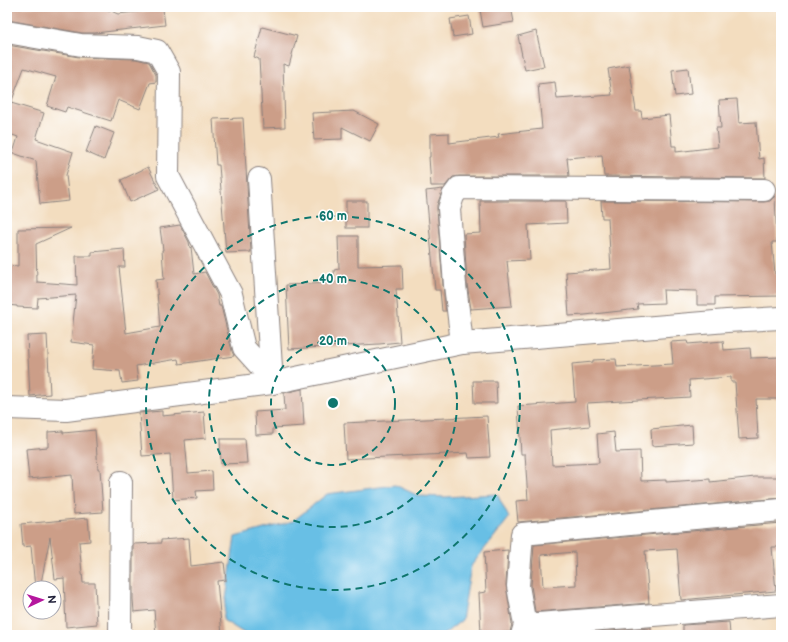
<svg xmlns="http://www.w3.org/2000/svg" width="788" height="642" font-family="'Balsamiq Sans',sans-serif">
<rect width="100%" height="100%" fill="#fff"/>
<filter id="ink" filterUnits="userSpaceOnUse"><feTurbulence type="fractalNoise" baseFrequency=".025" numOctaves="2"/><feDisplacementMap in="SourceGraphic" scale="8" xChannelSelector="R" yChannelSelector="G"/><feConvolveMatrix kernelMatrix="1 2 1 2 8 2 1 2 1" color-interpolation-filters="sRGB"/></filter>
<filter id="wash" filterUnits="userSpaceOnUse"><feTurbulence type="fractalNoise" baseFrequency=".012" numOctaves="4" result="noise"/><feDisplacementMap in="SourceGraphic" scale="16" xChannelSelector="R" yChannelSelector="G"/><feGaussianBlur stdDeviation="0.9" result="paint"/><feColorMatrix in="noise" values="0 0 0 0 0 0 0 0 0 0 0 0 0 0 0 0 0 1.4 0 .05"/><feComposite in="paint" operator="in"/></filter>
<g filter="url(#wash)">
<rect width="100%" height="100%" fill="#f3ddbf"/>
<polygon fill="#68bfe5" stroke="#457090" points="395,485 419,496 446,497 497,494 509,518 471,566 462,620 443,635 247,635 223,620 235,537 293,521 327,494"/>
<g id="blocks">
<g fill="#cc9e88" fill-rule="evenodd">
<polygon points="7,7 101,7 118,14 163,9 165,25 95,33 82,33 7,20"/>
<polygon points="497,7 511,7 514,22 483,27 480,10"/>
<polygon points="469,16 472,34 453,37 450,19"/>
<polygon points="262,27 297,36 289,66 283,64 285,127 263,128 259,59 254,57"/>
<polygon points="536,31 544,66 525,70 518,36"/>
<polygon points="7,45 79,57 136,59 149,62 156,75 156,82 150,83 140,109 118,100 111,121 67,107 65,112 47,106 56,77 24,68 11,103 44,113 36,139 73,152 66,175 69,201 40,204 36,161 13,153 18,137 7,133"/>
<polygon points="629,65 636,111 641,111 642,118 669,115 672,146 676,146 676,152 718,147 716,128 721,128 719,100 737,99 739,123 756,122 759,159 764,158 765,178 604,176 602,155 567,158 569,176 459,176 453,177 445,186 431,186 429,157 430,157 430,134 449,133 449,143 499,137 498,134 542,129 538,84 555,82 557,99 612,95 608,69"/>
<polygon points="688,68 691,94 675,96 672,70"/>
<polygon points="354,111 379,124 370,141 342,127 342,139 314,140 312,113"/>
<polygon points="243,118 251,252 226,253 219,165 216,165 213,119"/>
<polygon points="96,126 114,133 104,160 86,152"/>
<polygon points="148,167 159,189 130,202 121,180"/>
<polygon points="443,189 437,205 437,210 443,286 446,311 442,311 440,290 435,290 426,191"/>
<polygon points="775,196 777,242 772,242 775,274 781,274 781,296 715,297 715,305 697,305 697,291 663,290 664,303 637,304 638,309 585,315 569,316 566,272 611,269 608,218 602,218 601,201 764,202 770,201"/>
<rect x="346" y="201" width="21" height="27"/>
<polygon points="480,201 566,201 567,223 528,225 530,260 507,261 512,306 471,309 467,284 464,234 481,233"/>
<polygon points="180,225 189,242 190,248 191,247 194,274 205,272 217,295 219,306 221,306 232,351 234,356 179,364 178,359 136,366 138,381 122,383 120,371 92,369 94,345 71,342 76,295 38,298 37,308 17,307 17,306 7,305 7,265 18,266 18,229 71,228 36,244 37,282 77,285 76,256 92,256 92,252 124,249 125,267 119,267 126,333 160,327 156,280 164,279 162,250 163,250 160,228"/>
<polygon points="338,236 358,236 358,266 402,265 403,289 396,289 400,342 379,344 289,349 286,285 335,283 334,270 339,269"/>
<polygon points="47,335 50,394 30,396 27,336"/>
<polygon points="687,341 688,344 723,341 724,350 750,348 751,358 781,357 781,399 756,399 758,438 739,439 735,382 731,382 731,377 689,380 690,397 587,403 590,426 550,430 552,465 599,463 597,434 614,432 616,452 640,451 641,481 666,480 666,482 710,479 710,482 755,477 781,477 781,498 518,522 516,501 528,500 525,454 521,454 518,406 575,402 572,364 593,362 593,360 616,359 617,367 673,364 671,342"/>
<polygon points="473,381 496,381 497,403 474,403"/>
<polygon points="302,389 304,426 273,428 273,434 256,435 255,412 285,410 284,393"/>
<polygon points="162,411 162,416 204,412 206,438 185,440 188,473 212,471 213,490 196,491 197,498 173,500 170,454 142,456 139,413"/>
<polygon points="487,416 490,457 469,458 468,453 346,459 344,423"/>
<polygon points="692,425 693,443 652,446 651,429"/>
<polygon points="95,430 98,469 100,469 103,512 74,514 72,475 29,479 26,449 48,447 48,432 63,431 63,433"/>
<polygon points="220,439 245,439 247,463 221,464"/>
<polygon points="88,518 90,541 79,542 83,583 95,583 97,624 66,627 64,578 55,579 50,537 40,588 35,588 31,546 23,547 21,524"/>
<path d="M781,523V547H772L776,591L681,600L677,549L645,551L649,603L535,612L531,585L534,545ZM575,552L576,585L543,587L541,555Z"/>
<polygon points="189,538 191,566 224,562 226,580 217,581 222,635 156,635 154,610 134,612 133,599 133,544 161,543 161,540"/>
<polygon points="508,550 506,585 512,624 510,632 481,634 479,593 486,592 484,552"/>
<polygon points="729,622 730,635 683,635 683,625"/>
<polygon points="651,628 651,635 557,635"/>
</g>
</g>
</g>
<g filter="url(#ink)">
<use href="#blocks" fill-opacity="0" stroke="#8a807d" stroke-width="1"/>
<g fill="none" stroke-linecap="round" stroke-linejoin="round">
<g stroke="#8a807d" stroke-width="24">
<g id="minor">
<polyline points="7,32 81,45 138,47 157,51 169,72 168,176 231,294 244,348 272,379"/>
<polyline points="259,179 272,383"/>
<polyline points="462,343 455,285 449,209 453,196 459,188 764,190"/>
<polyline points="7,408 66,410 272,383 462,343 727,321 781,318"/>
<polyline points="525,625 781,605"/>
<polyline points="120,635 121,482"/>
<polyline points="522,635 525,625 518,586 522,534 781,510"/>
</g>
</g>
<use href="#minor" stroke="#fff" stroke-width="22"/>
</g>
</g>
<g fill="none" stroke="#0f766e" stroke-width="2" stroke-dasharray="7 5">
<circle cx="333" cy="403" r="62"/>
<circle cx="333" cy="403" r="124"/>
<circle cx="333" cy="403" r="187"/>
</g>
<circle cx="333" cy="403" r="6" fill="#0f766e" stroke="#fff" stroke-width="2"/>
<g font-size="12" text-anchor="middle" font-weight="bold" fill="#0f766e" stroke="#fff" stroke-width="3" stroke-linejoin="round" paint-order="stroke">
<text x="333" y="220">60 m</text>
<text x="333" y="283">40 m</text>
<text x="333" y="345">20 m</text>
</g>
<rect width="788" height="642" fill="none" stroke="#fff" stroke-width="24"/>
<g transform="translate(42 600) rotate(86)"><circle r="19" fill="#ffffff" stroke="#a7a7b1"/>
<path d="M0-3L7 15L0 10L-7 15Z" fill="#b5179e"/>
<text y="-6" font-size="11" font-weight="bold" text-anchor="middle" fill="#22223b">N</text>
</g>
</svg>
